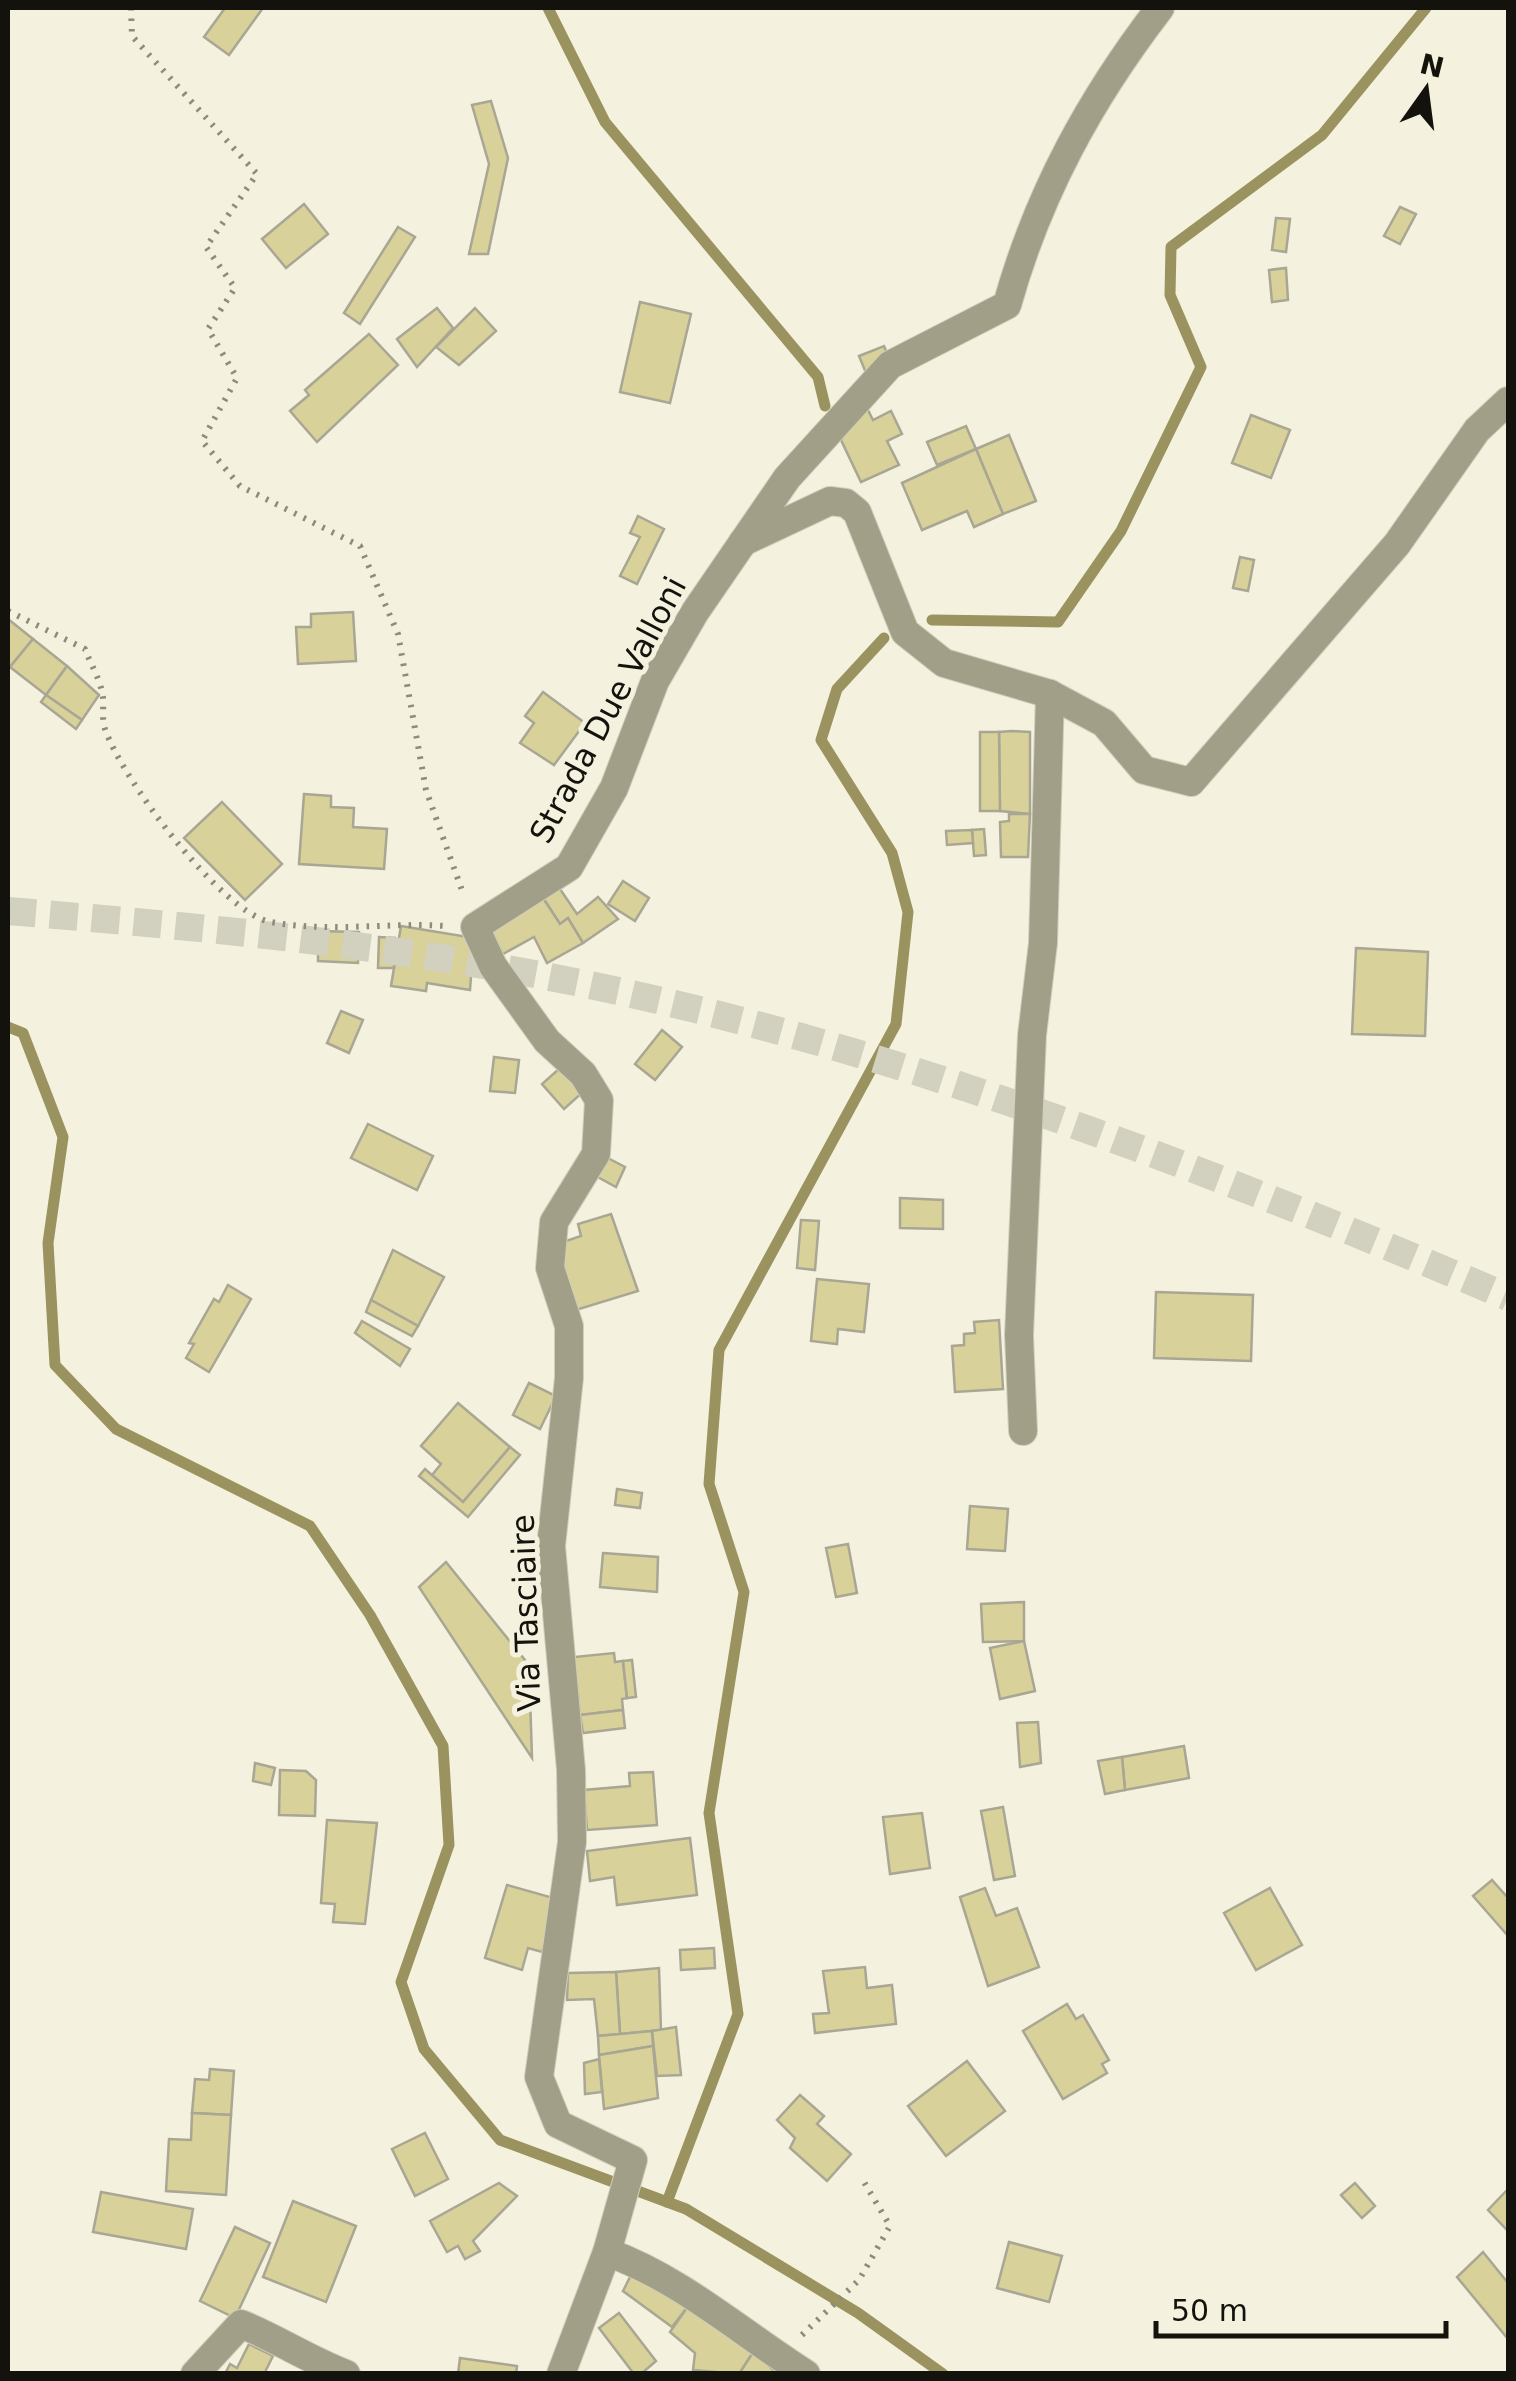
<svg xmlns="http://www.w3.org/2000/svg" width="1516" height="2381" font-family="'DejaVu Sans',sans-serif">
<rect width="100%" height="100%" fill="#f4f2de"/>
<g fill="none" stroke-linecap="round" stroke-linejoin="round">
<g stroke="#9b935f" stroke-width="11">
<polyline points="548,8 605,122 818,377 825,406"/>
<polyline points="932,620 1058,622 1121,531 1201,367 1170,295 1171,247 1322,135 1426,8"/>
<polyline points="8,1027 23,1033 63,1137 48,1243 55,1365 116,1429 310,1526 370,1615 443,1746 449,1845 401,1982 424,2049 500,2140 686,2209 858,2313 943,2374"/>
<polyline points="667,2202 738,2014 709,1813 744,1592 709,1484 719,1350 896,1024 908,912 892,853 821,740 837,689 884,638"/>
</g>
</g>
<g fill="#d9d19a" stroke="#a9a694" stroke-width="2.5">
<polygon points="225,8 263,8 229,55 204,37"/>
<polygon points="491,101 508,158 488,254 469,254 489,164 472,105"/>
<polygon points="304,204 328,234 286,268 262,239"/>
<polygon points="1400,207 1416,214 1400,244 1384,236"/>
<polygon points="1276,218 1290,219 1286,252 1272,250"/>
<polygon points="398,227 415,237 360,324 344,313"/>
<polygon points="1286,268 1288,300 1272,302 1269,270"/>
<polygon points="640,302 691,314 670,403 620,392"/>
<polygon points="437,308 453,328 417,367 397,339"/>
<polygon points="475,308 496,331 459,365 436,347"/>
<polygon points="369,334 398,365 317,442 290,411 309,395 305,390"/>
<polygon points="884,346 891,363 866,373 859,356"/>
<polygon points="864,402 873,420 891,411 902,434 887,441 899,465 861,482 841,440"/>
<polygon points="1251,415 1290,430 1271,478 1232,463"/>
<polygon points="966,426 976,449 937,465 927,442"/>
<polygon points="1009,435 1036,501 1003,514 976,449"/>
<polygon points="976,449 1003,514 974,527 967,511 922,530 902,483"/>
<polygon points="638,516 664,529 637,584 620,576 640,537 630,533"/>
<polygon points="1240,557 1254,560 1248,591 1233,588"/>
<polygon points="353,612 356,661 298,664 296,627 311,627 311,614"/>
<polygon points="8,619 33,639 10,667 8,665"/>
<polygon points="33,639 67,666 46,695 10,667"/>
<polygon points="67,666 99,695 82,720 46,695"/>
<polygon points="543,692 585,723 554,765 520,743 534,723 525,716"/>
<polygon points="46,695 82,720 76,729 41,702"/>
<polygon points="1012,731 1030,732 1030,814 1000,811 999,732"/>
<polygon points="980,732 999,732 1000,811 980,811"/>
<polygon points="304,794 331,796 331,807 354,808 353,827 387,829 384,869 299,864"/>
<polygon points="222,802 282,864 245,900 184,838"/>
<polygon points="1009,814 1030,814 1028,857 1001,857 1000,822 1009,821"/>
<polygon points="984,829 986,855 974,856 972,830"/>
<polygon points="972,830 973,843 947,845 946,831"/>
<polygon points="623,881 649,898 635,921 608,904"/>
<polygon points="560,889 577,914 598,897 618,919 583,943 568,918 560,924 543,898"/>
<polygon points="543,898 560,924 568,918 583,943 547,963 534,937 503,954 489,927"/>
<polygon points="401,926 474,938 470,990 427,983 426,991 391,986"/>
<polygon points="318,931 359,932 358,963 318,961"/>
<polygon points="379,937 395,938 394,968 378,968"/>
<polygon points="1356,948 1428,952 1425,1036 1352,1034"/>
<polygon points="341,1011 363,1020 349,1053 327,1043"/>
<polygon points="662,1030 682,1047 655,1080 635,1064"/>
<polygon points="494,1057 519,1060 515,1093 490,1091"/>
<polygon points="560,1068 583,1092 564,1109 542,1084"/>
<polygon points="368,1124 433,1156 417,1190 351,1158"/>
<polygon points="604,1156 625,1167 616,1187 594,1175"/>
<polygon points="900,1198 943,1200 943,1229 900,1228"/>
<polygon points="611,1214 638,1291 576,1310 557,1244 581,1236 578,1224"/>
<polygon points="801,1220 819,1221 815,1270 797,1268"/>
<polygon points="393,1250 444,1277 418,1326 371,1300"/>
<polygon points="817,1279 869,1284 864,1332 838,1329 837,1344 811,1341"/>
<polygon points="228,1285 251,1299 209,1372 186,1358 194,1344 189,1343 214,1299 219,1302"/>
<polygon points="1156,1292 1253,1295 1251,1361 1154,1358"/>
<polygon points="371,1300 418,1326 412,1336 366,1312"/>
<polygon points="999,1320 1003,1389 955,1392 952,1346 964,1345 964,1334 975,1333 974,1322"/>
<polygon points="362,1321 410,1349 400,1366 355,1333"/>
<polygon points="529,1383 556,1396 540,1429 513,1415"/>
<polygon points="458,1403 510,1447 463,1502 432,1475 441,1464 421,1446"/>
<polygon points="510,1447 520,1455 468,1517 419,1476 425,1469 463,1502"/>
<polygon points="617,1489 642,1493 640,1508 615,1505"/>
<polygon points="970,1506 1008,1509 1005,1551 967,1549"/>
<polygon points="848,1544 857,1593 836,1597 826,1548"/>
<polygon points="603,1553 658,1557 657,1592 600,1587"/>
<polygon points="446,1562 529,1665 532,1758 419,1587"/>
<polygon points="1024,1602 1024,1641 983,1642 981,1604"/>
<polygon points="1024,1641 1035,1691 1000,1699 990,1648"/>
<polygon points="614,1653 615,1662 623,1661 627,1698 622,1699 623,1710 580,1715 574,1657"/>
<polygon points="632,1660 636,1697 627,1698 623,1661"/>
<polygon points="623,1710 625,1728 583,1733 580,1715"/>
<polygon points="1038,1722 1041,1763 1020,1767 1017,1723"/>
<polygon points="1184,1746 1189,1778 1125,1790 1122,1757"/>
<polygon points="1122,1757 1125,1790 1105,1794 1098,1761"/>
<polygon points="255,1763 275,1768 271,1785 253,1781"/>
<polygon points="280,1770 306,1771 316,1780 315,1816 279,1815"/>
<polygon points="653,1772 657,1825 587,1830 584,1790 630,1786 629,1773"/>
<polygon points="1003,1807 1015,1876 994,1880 981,1811"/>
<polygon points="922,1813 930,1868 890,1874 883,1817"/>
<polygon points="327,1820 377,1823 365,1924 333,1922 335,1904 321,1903"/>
<polygon points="690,1838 697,1895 617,1905 614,1877 590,1881 587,1851"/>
<polygon points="1492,1880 1508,1898 1508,1936 1473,1896"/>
<polygon points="507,1885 557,1899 542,1952 528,1948 522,1970 485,1958"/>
<polygon points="985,1888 996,1916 1017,1908 1039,1967 988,1986 960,1897"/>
<polygon points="1270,1888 1302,1945 1256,1970 1224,1913"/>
<polygon points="714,1948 715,1968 681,1970 680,1950"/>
<polygon points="865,1967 867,1988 892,1985 896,2024 815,2033 813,2014 829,2013 823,1971"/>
<polygon points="659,1968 661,2030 620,2034 616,1972"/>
<polygon points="616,1972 620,2034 598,2036 594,1999 567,2000 568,1973"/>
<polygon points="1067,2004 1076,2019 1083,2015 1109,2060 1102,2064 1107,2073 1063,2099 1023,2031"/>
<polygon points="676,2027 681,2075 657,2076 652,2031"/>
<polygon points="652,2031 653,2046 599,2055 598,2036"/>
<polygon points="653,2046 658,2098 604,2109 599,2055"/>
<polygon points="599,2059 602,2092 585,2094 584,2063"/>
<polygon points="967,2061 1005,2111 946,2156 908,2106"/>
<polygon points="210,2069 234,2071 231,2115 192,2113 195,2079 209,2080"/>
<polygon points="800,2095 824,2116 817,2124 851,2154 827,2181 790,2148 795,2138 777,2120"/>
<polygon points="192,2113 231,2115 226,2195 166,2191 169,2139 191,2140"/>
<polygon points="425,2133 448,2179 415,2196 392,2149"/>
<polygon points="499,2183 517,2196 473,2241 480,2251 465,2259 458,2246 447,2252 430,2221"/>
<polygon points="1355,2183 1375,2206 1362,2218 1341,2195"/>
<polygon points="1508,2189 1508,2231 1488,2210"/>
<polygon points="101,2192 193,2209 186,2249 93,2232"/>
<polygon points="293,2201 356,2226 326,2302 263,2277"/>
<polygon points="235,2227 270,2243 235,2318 200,2301"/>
<polygon points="1009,2242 1062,2256 1049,2302 997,2288"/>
<polygon points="1483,2252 1508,2283 1508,2339 1457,2277"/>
<polygon points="634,2269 689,2305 672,2327 623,2291"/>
<polygon points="689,2305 754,2351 739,2374 693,2370 695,2353 670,2332"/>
<polygon points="619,2313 656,2361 641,2374 634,2374 599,2328"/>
<polygon points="249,2344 273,2356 264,2374 225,2374 230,2364 237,2368"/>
<polygon points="754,2351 777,2374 739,2374"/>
<polygon points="460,2358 517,2366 516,2374 458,2374"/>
</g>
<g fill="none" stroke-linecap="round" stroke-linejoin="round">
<path stroke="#d2d0be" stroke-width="28" stroke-dasharray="28 14" stroke-linecap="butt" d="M8,911C203,927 398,945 590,985C906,1051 1212,1171 1508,1297"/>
<g stroke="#d0cebc" stroke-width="30">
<g id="minor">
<polyline points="743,542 830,501 846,503 857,512 905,632 944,663 1050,694 1104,723 1144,770 1191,782 1397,544 1477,430 1508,401"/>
<polyline points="1023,1431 1019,1335 1032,1035 1043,943 1050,694"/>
<path d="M607,2252C681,2279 740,2332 806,2374"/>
<path d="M195,2374L241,2324C278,2339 309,2360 346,2374"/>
<path d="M561,2374L607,2252L633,2160L558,2124L539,2077L572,1842L571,1770L551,1546L569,1378V1326L550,1268L554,1222L596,1154L599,1100L583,1074L547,1041L493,966L475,927L569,867L614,788L655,681L695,612L787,478L890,365L1007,305C1038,194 1090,99 1160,8"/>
</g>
</g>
<g stroke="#8c8b7d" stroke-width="6" stroke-dasharray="2.5 8" stroke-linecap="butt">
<polyline points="131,8 132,36 257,174 206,247 235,288 208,329 237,378 202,441 240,486 360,546 398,634 426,790 464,896"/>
<path d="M8,611L85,649C90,663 99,677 102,692C105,704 101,717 105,729C121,777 221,913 271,922C329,933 388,922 446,926"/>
<polyline points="802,2335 859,2280 890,2226 864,2182"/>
</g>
<use href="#minor" stroke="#a29f88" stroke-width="28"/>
</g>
<g text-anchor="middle" stroke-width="10" stroke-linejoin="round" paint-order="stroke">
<g font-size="32" fill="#13120c" stroke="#f4f2de">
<text transform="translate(608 710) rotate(-62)" y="11">Strada Due Valloni</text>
<text transform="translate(526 1613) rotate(-92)" y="11">Via Tasciaire</text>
</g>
</g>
<rect width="1516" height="2381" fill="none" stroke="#13120c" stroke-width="20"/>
<g transform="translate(1426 90) rotate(14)" stroke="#f4f2de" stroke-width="8" paint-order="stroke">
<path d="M0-8L18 38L0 25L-18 38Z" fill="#13120c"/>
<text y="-15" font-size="28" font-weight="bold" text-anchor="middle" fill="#13120c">N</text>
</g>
<path d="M1156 2321v15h290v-15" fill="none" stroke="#13120c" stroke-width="5"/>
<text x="1171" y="2321" font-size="30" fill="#13120c" stroke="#f4f2de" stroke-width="8" paint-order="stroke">50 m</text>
</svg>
